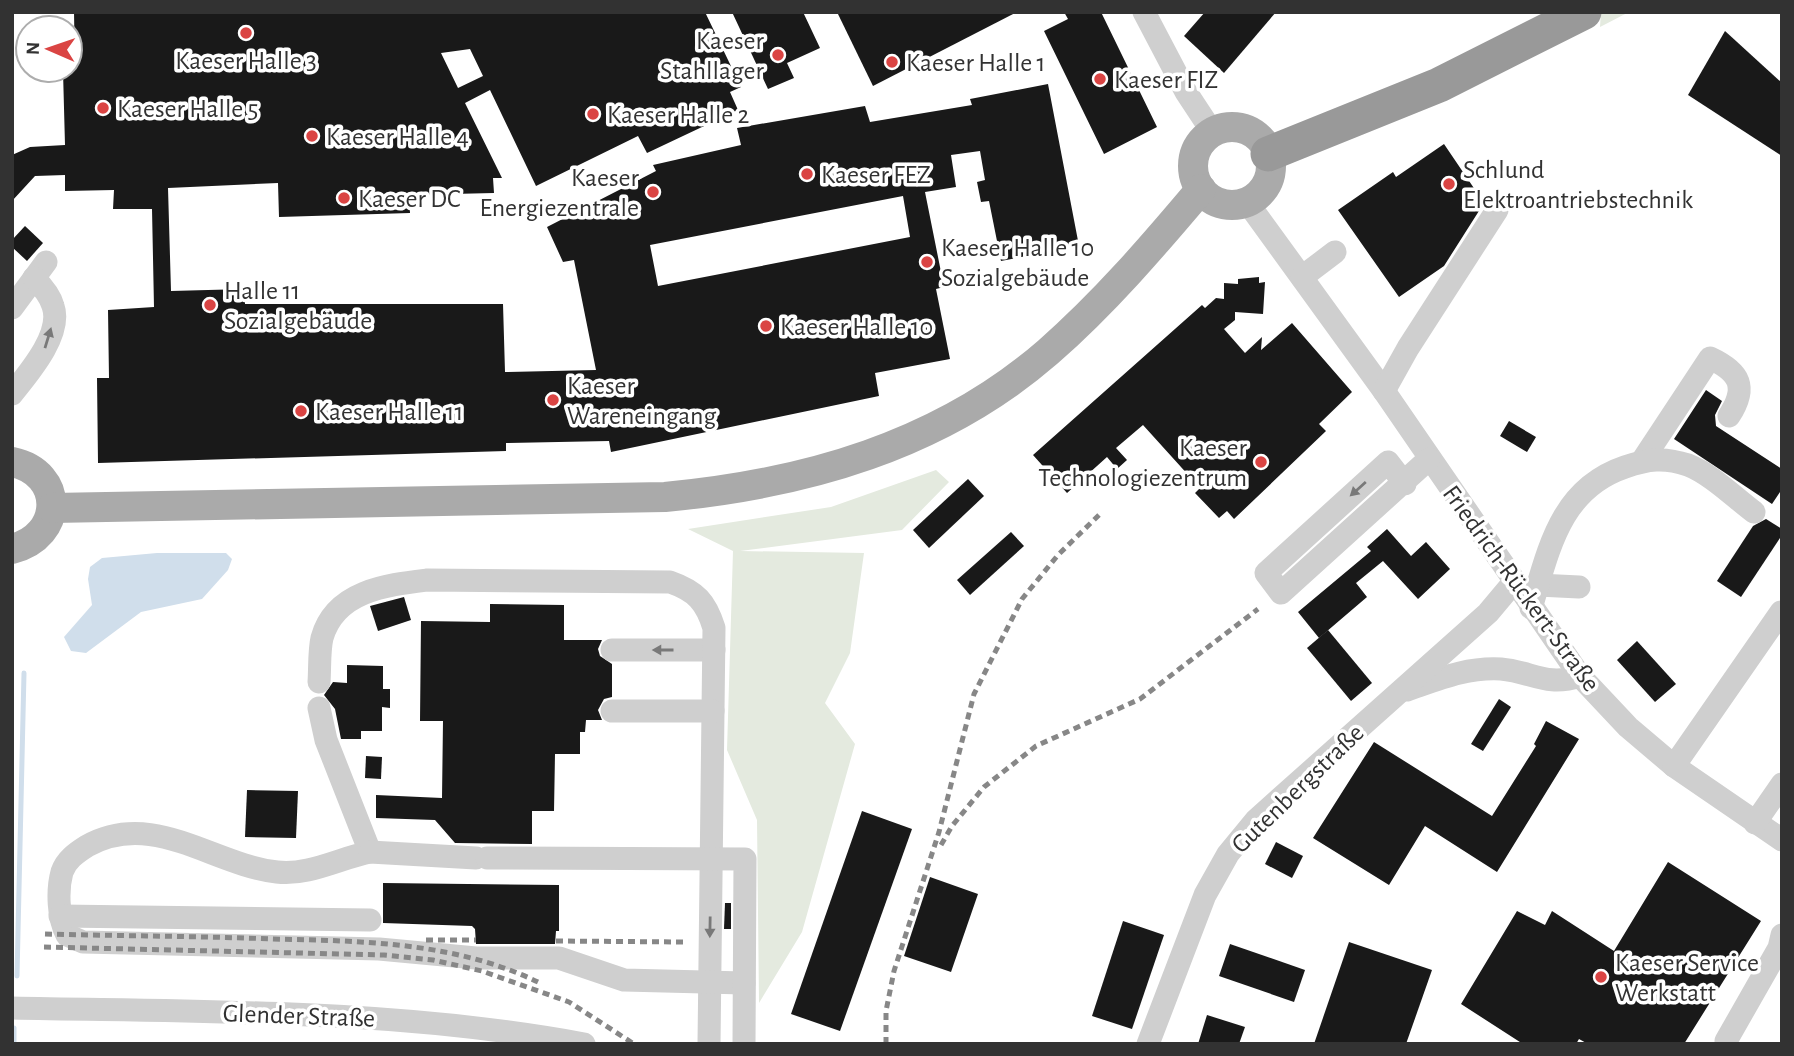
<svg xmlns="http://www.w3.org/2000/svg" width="1794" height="1056" font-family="'Alegreya Sans',sans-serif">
<rect width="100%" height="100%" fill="#fff"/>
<g fill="#e4eadf">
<polygon points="1601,12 1629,12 1600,27"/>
<polygon points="936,470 949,482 902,530 740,551 864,553 850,653 825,703 855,744 802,932 759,1003 757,820 727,750 733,551 688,529 831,507"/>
</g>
<polygon fill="#d0deeb" points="157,553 226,553 232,559 228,570 202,599 141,612 86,653 71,651 64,637 92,605 88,579 90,567 102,558"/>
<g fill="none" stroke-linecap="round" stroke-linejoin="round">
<g stroke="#d0deeb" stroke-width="5">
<polyline points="17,976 24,673"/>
<polyline points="14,1043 14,1028"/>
</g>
</g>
<g fill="#191919" fill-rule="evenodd">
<path d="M74,12H705L741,87L730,92L738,110L647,153L638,136L536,186L490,90L465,103L502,178H493L494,193L409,195L410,213L279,217L278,183L168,188L171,291L245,289V304H503L505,372L596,370L574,260L563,262L547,227L656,171L653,165L741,145L737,128L865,106L870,122L972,105L970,99L1048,84L1079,246L1001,261L989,201L981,202L977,182L985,180L980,151L951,155L956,187L925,192L944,287L936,289L950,359L875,373L879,396L611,452L609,441L506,443V451L98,463L97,378H109L108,310L154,307L152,209H113L114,190L65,191V175L35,176L12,201V155L30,147L65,145L63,71H75ZM470,49L483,76L458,88L441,53ZM903,196L910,237L658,286L650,245Z"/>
<polygon points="732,12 803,12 820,48 787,63 794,78 768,89"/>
<polygon points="837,12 1017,12 873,86"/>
<polygon points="1064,12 1101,12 1157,127 1104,154 1044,31 1068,19"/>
<polygon points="1205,12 1276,12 1224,73 1184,36"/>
<polygon points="1725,31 1782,83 1782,156 1688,95"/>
<polygon points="1444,144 1484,203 1444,266 1399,297 1338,210 1393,172 1396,177"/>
<polygon points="25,226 43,243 27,261 12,247 12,240"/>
<polygon points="1259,277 1259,283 1265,282 1263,314 1235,312 1235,320 1224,329 1245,353 1262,337 1261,350 1292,323 1352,392 1319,424 1326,431 1234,519 1227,511 1219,518 1195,493 1200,488 1143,425 1116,448 1127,460 1117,469 1107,457 1067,493 1033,455 1202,305 1205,308 1216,298 1224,299 1224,283 1238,284 1238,279"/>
<polygon points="1706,390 1722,401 1715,415 1716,426 1782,469 1782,489 1772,504 1674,439"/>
<polygon points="1509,421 1536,437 1527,452 1500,436"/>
<polygon points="968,479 984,496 929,548 913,530"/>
<polygon points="1766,519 1782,529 1782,535 1741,597 1717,581 1753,526"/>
<polygon points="1387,529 1411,556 1426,542 1450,569 1418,599 1383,561 1356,583 1367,597 1319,638 1298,612 1371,551 1367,547"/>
<polygon points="1011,532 1024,546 970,595 957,580"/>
<polygon points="404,597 411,620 378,631 370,606"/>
<polygon points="490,604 564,605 564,640 602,640 598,649 600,656 612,664 612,697 604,699 598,710 602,720 586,720 585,732 580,732 580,754 555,754 554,811 532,811 532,844 455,843 435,820 376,818 376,795 442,798 443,721 420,721 421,621 490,622"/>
<polygon points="1328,630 1372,683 1351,701 1307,648"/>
<polygon points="1637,641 1676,684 1655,702 1617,660"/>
<polygon points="347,665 383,666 383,689 390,689 390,708 382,707 382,731 361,731 361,739 341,739 335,709 324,695 333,682 347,683"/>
<polygon points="1499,699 1511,707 1483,751 1471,744"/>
<polygon points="1546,721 1579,739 1497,872 1425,826 1389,885 1313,838 1374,742 1492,816 1536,746 1534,744"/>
<polygon points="366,756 382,757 381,779 365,778"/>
<polygon points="247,790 298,791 296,838 245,837"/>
<polygon points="862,811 912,829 840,1031 791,1014"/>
<polygon points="1276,842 1303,856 1292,878 1265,864"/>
<polygon points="1668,862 1761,921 1684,1044 1588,1044 1579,1039 1576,1044 1523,1044 1461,1004 1517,911 1545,925 1552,911 1614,951"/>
<polygon points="930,877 978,894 951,972 904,956"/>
<polygon points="383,883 559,885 559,931 556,931 555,944 476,944 475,929 472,926 383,923"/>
<polygon points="725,903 731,903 731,929 724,929"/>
<polygon points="1123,921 1164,935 1132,1029 1092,1016"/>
<polygon points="1349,942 1432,970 1406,1044 1314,1044"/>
<polygon points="1230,944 1305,970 1294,1002 1219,976"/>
<polygon points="1207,1015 1245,1027 1239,1044 1198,1044"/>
</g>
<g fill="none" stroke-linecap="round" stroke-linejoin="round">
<g stroke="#cfcfcf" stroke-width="23">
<polyline points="1144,12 1186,92 1213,133"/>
<polyline points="1247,202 1384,391 1580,676 1628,727 1674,766 1782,840"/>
<polyline points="1302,277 1335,252"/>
<polyline points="12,308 46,262"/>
<polyline points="1384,391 1408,348 1497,210"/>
<path d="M12,394C28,374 63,334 53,306C50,295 42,286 34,278"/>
<path d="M1642,461L1710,358C1740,372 1748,387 1729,416"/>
<polyline points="1405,484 1388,462 1266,573 1281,593 1429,459"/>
<polyline points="1538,585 1579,587"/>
<path d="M1531,608C1549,549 1560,489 1625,467C1648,459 1664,457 1688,465C1711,474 1734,497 1754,512"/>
<polyline points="612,650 714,650"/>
<path d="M319,682C320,668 319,651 322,638C335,591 386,585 427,580L670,582C696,591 706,602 714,628L709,1044"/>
<path d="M1407,690C1439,679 1467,667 1501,669C1533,672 1546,687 1580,676"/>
<path d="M319,708L326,740L370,852C340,858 308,876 277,872C213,865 153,809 87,846C76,853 66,860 62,872C57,890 58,918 67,935L83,942L379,949L476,958H559L624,980L744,983"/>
<polyline points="612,711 713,711"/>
<polyline points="1674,766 1781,612"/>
<polyline points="1755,823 1782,784"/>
<polyline points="370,852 476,858"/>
<polyline points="487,858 745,859 744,1044"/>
<polyline points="60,916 370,920"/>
<path d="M12,1008C203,1012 395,1009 584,1044"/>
<polyline points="1726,1041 1779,948 1782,935"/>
<polyline points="1148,1044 1205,895 1228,854 1256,820 1488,613 1514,582"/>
</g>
<g stroke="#aaa" stroke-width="30">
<circle cx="1232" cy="166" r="39"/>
<path d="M12,462C65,473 64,536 12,549"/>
<path d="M52,508L665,497C804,484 940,446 1048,352C1104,303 1153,246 1201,189"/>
</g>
<polyline stroke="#999" stroke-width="35" points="1268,154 1439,85 1584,12"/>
<g stroke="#878787" stroke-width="5" stroke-dasharray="7 5" stroke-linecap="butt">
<polyline points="941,845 952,826 984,787 1036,746 1140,699 1258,609"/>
<path d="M45,934C121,936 197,936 273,939C364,941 454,942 538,982"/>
<polyline points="426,940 476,940"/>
<polyline points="556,941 686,942"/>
<polyline points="44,947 384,955 433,960 482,971 569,1002 634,1044"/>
<polyline points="886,1044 886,1011 894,971 939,832 974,694 1022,599 1058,555 1099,515"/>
</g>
</g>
<defs><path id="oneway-solid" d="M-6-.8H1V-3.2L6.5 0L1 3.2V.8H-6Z" transform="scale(1.75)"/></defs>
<g fill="#797979">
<use href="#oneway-solid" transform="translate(48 338) rotate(-73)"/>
<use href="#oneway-solid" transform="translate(1358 489) rotate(138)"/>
<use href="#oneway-solid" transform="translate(663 650) rotate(180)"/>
<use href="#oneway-solid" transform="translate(710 927) rotate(91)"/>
</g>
<g fill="#da4443" stroke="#fff" stroke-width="2.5">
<circle cx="246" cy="33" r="7"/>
<circle cx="778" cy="55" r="7"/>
<circle cx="892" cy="62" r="7"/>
<circle cx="1100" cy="79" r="7"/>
<circle cx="103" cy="108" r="7"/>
<circle cx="593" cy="114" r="7"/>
<circle cx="312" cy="136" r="7"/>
<circle cx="807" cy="174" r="7"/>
<circle cx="1449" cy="184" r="7"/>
<circle cx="653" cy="192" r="7"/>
<circle cx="344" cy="198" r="7"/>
<circle cx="927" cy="262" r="7"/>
<circle cx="210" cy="305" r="7"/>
<circle cx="766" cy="326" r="7"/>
<circle cx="553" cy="400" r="7"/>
<circle cx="301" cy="411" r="7"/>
<circle cx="1261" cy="462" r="7"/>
<circle cx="1601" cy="977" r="7"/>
</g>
<g text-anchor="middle" stroke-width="7" stroke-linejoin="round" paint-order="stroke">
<g font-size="26" fill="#323232" stroke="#fff" text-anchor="start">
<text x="764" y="49" text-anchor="end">Kaeser<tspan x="764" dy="30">Stahllager</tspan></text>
<text x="246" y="69" text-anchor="middle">Kaeser Halle 3</text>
<text x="906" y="71">Kaeser Halle 1</text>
<text x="1114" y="88">Kaeser FIZ</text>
<text x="117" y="117">Kaeser Halle 5</text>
<text x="607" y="123">Kaeser Halle 2</text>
<text x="326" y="145">Kaeser Halle 4</text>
<text x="1463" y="178">Schlund<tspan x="1463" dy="30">Elektroantriebstechnik</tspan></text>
<text x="821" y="183">Kaeser FEZ</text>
<text x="639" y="186" text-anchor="end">Kaeser<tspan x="639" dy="30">Energiezentrale</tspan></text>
<text x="358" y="207">Kaeser DC</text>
<text x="941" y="256">Kaeser Halle 10<tspan x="941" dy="30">Sozialgebäude</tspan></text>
<text x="224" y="299">Halle 11<tspan x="224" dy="30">Sozialgebäude</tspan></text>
<text x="780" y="335">Kaeser Halle 10</text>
<text x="567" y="394">Kaeser<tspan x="567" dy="30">Wareneingang</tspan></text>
<text x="315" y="420">Kaeser Halle 11</text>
<text x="1247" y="456" text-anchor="end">Kaeser<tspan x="1247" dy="30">Technologiezentrum</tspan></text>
<text x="1615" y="971">Kaeser Service<tspan x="1615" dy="30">Werkstatt</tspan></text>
</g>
<g font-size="26" fill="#323232" stroke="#fff">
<text transform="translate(1522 588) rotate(54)" y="9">Friedrich-Rückert-Straße</text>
<text transform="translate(1297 788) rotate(-44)" y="9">Gutenbergstraße</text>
<text transform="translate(299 1015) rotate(2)" y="9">Glender Straße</text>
</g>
</g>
<rect width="1794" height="1056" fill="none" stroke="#323232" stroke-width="28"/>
<g transform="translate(49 49) rotate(272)"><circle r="33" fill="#ffffff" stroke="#adadad" stroke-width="2"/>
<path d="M0-5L12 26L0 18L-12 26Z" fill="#da4443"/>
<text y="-10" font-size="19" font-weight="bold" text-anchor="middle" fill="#323232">N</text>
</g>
</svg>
